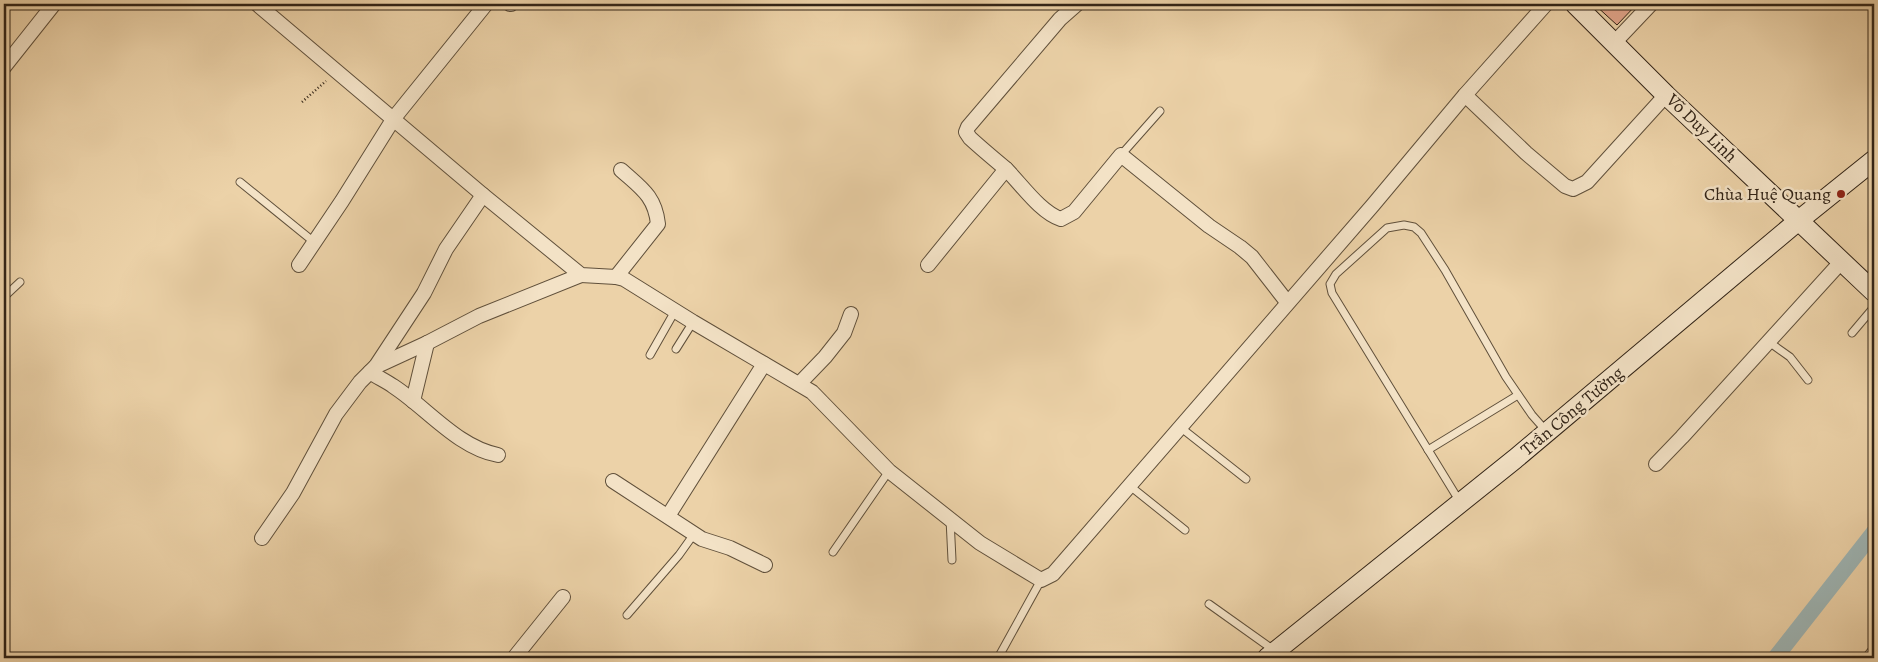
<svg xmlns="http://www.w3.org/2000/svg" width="1878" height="662" font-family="Alegreya,serif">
<rect width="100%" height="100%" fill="#ecd2a8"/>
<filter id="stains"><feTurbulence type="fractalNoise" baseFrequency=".004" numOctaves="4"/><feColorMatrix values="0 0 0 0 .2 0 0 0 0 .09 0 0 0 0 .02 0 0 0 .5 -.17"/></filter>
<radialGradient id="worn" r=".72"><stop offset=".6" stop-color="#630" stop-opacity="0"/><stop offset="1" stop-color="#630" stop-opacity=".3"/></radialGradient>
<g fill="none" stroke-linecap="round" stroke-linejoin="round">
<polyline stroke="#9eb5b4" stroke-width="16" points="1775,658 1874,532"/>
</g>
<polygon fill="#e2a68c" stroke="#322417" points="1594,4 1637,4 1617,25"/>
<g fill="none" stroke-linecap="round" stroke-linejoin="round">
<g stroke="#60503b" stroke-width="9">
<g id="lane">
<polyline points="1121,155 1160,111"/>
<polyline points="240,182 314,242"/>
<polyline points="4,297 20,282"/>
<polyline points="1852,333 1874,307"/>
<polyline points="1769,342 1790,357 1808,380"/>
<polyline points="676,349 693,322"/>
<polyline points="650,355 675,311"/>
<polyline points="1180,427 1246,479"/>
<polyline points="1428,450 1518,395"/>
<polyline points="1130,486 1185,530"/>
<polyline points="1460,502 1332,293 1330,284 1336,274 1387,228 1404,225 1414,227 1421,233 1445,270 1506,377 1532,415 1547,432"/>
<polyline points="950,519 952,560"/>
<polyline points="833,552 889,471"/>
<polyline points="1209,604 1275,651"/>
<polyline points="627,615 679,555 694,534"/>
<polyline points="998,658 1041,580"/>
</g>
</g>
<g stroke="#60503b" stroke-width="16">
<g id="street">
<polyline points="257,4 483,195 581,275 616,277 624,279 693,322 812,392 889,471 980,543 1041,580 1053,574 1373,205 1465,95 1546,4"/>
<polyline points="510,4 511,4"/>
<path d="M1077,4L1060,19L968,127L966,132L970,138C982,149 994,159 1006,169C1021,184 1041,213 1061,219L1074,212L1121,155L1209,226L1240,247L1252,257L1287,302"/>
<polyline points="1614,43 1651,4"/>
<polyline points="4,67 54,4"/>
<polyline points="1465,95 1526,153 1565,186 1573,189 1587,182 1666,95"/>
<polyline points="299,265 342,201 394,118 486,4"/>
<polyline points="928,265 1006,169"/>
<path d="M616,277L658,224C655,196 641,188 621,170"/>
<polyline points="376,366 424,293 446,249 483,195"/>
<path d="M370,372C377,377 386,381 393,386C427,408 457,447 498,455"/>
<polyline points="799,384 825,357 844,333 851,314"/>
<polyline points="413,401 427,343"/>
<polyline points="1656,464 1682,437 1841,262"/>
<polyline points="613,481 702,539 730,548 765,565"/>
<polyline points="668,516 764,364"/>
<polyline points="262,538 293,493 336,414 360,382 375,367 427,343 479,316 581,275"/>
<polyline points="514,658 563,597"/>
<polyline points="1870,658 1874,653"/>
</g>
</g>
<g stroke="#322417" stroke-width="21">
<g id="secondary">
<polyline points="1575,4 1666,95 1874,292"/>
<polyline points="1267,658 1515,459 1798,221 1874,160"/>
</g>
</g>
<polyline stroke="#322417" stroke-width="2.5" stroke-dasharray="1 2.5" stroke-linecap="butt" points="302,102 326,81"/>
<use href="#lane" stroke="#f3e2c6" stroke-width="7"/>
<use href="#street" stroke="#f3e2c6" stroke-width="14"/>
<use href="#secondary" stroke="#f3e2c6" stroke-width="19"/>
</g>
<circle fill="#8f2418" stroke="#f3e2c6" stroke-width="2" cx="1841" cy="194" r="5"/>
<g text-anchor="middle" stroke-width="5" stroke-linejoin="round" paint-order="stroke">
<g font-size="18" fill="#322417" stroke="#f3e2c6">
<text transform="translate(1702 128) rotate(44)" y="6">Võ Duy Linh</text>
<text transform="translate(1572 411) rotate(-40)" y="6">Trần Công Tường</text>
</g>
<g font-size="18" fill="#322417" stroke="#f3e2c6" text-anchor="end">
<text x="1831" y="200">Chùa Huệ Quang</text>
</g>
</g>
<rect width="1878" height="662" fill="none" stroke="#ecd2a8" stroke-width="20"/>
<rect x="5" y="5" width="1868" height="652" fill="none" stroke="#322417" stroke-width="2.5"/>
<rect x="10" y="10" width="1858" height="642" fill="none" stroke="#322417"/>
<rect width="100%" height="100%" filter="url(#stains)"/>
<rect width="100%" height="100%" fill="url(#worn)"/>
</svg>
